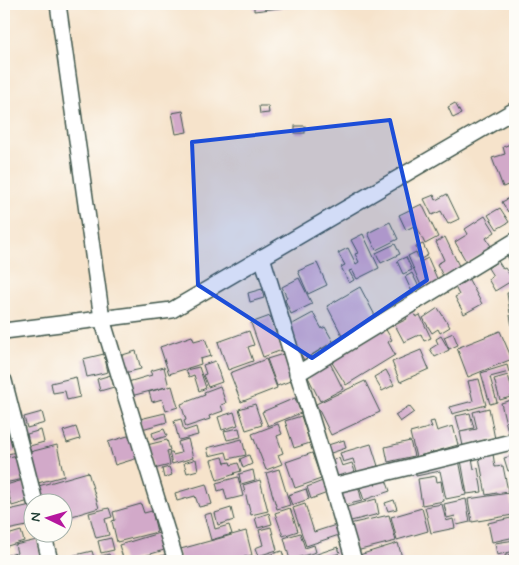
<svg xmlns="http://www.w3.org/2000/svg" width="519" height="565" font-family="Mynerve,sans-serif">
<rect width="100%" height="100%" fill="#fdfcf7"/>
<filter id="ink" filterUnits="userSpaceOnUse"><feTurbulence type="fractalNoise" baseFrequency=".02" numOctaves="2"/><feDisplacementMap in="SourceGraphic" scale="10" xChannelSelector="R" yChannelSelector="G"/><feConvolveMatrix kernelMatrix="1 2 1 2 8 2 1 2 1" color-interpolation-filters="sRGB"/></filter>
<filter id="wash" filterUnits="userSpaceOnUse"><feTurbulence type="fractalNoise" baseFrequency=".0096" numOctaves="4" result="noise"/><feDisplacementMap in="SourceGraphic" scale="20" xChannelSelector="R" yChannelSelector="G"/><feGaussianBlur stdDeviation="1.12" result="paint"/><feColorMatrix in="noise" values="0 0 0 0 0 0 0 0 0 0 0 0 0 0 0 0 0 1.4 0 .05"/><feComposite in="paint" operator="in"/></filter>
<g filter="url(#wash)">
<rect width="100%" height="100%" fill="#f6e3cb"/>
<g id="blocks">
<g fill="#d2a9c9">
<polygon points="254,4 305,4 305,5 254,11"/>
<polygon points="455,103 461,114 453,118 448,107"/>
<polygon points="259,106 268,106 269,113 260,114"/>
<polygon points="183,111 187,132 176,134 172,113"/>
<rect x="295" y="126" width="10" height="7"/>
<polygon points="510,144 513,150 515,150 515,182 503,187 492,158 505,154 503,147"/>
<polygon points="447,194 459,219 448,224 441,211 432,215 424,199 434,195 436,200"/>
<polygon points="515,195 515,208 508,212 502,202"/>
<polygon points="422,204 438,237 425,244 416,225 406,230 399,215"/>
<polygon points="500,208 509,222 497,229 488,215"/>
<polygon points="485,216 495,232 486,238 492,248 467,263 455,242 468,234 465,229"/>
<polygon points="390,222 398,239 376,250 368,233"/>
<polygon points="363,234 379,268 357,279 352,270 349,271 354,280 349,283 341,267 345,265 338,253 348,248 356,264 359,262 355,254 358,253 351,240"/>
<polygon points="445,237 460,268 443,276 437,264 444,260 436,242"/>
<polygon points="395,244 400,254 381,263 376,253"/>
<polygon points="423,244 428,255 421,259 416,247"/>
<polygon points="515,250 515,269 507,256"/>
<polygon points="416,252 420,262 428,258 439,283 423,290 408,256"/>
<polygon points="406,257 412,270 403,274 397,261"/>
<polygon points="498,261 503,269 505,268 513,280 495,291 488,279 493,276 488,268"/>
<polygon points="317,263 327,285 308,294 298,271"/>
<polygon points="412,273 419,287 411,290 405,277"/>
<polygon points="299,278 312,304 291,314 285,300 287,298 282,287"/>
<polygon points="468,278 482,304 464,314 455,297 459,295 454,285"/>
<polygon points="360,287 378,321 344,339 327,306"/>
<polygon points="262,289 264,298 250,302 248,293"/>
<polygon points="515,292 515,312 510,313 507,293"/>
<polygon points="438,308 450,327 440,333 438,329 432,333 423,318"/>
<polygon points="413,311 416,317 420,315 431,338 424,341 421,334 404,342 395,325 407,319 405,315"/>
<polygon points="313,313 322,329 325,327 335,345 305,362 295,343 297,342 289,326"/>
<polygon points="515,314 515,332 513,332 510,315"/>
<polygon points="270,316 282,350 263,357 251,323"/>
<polygon points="385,328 392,340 388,342 395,355 346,385 331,361"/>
<polygon points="249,331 254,345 248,347 253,361 228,370 218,342"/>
<polygon points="500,331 512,359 468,377 457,348"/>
<polygon points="453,333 458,345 449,349 444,337"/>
<polygon points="192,336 194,341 205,338 211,356 200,359 201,364 169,374 160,347"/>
<polygon points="441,336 449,350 435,357 430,349 438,344 436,339"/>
<polygon points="421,350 429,369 400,382 392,362"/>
<polygon points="136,351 141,369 124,373 119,356"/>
<polygon points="104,354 108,372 87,377 83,359"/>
<polygon points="283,354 293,380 277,386 267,359"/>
<polygon points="266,359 277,388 241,402 230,373"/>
<polygon points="215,361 222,382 208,387 203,375 206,374 203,365"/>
<polygon points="330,363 343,389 320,401 307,375"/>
<polygon points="507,365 509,372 490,377 497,402 490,404 481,373"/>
<polygon points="164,367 169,387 172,386 178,407 166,411 162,399 152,402 149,392 166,387 131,396 128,382 152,375 150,371"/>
<polygon points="199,367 206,388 199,391 194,375 189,377 186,370"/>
<polygon points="386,370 394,385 382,391 374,377"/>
<polygon points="111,375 114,387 100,391 97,379"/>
<polygon points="508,375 514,396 500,400 494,379"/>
<polygon points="76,377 80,397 67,400 65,391 53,393 51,383"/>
<polygon points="479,379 486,405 452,414 450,407 473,401 468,381"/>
<polygon points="365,381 380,412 331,435 316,404"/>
<polygon points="220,386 226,403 221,405 223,411 209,416 210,419 186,427 184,421 186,420 181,404 205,395 204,392"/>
<polygon points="295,398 301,413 268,426 262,412"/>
<polygon points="515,399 515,434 509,436 501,403"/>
<polygon points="255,404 262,425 246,430 239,409"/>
<polygon points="409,406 414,412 400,422 395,415"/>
<polygon points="489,408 495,439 463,446 460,432 477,429 473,412"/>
<polygon points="42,412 45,423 27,428 24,417"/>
<polygon points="234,412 238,425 222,430 218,417"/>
<polygon points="165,413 167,422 142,429 140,419"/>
<polygon points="470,413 474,428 460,431 456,416"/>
<polygon points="301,416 310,443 294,448 285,421"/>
<polygon points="181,419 184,431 196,427 198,435 179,440 174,421"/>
<polygon points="434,421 437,431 453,426 458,445 416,457 410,433 432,427 430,422"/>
<polygon points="9,423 16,452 4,455 4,424"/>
<polygon points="278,424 282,434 277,436 283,453 278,455 282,464 266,470 252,434"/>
<polygon points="76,427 80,439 67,443 63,431"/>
<polygon points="239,428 241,437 227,440 224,431"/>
<polygon points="164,429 167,436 154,440 152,433"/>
<polygon points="41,430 44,442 30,446 27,434"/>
<polygon points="131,435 138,458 115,465 108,442"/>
<polygon points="188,439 193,458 172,464 169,452 172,452 173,455 181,453 178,442"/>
<polygon points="242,439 246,455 228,459 226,452 209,456 207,448"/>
<polygon points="167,440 170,450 167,451 170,465 154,469 147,445"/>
<polygon points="344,440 346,448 331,453 328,445"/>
<polygon points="410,441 414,456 388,462 385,447"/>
<polygon points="371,444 378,466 357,472 353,459 343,462 340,453"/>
<polygon points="57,445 64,476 38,483 30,452"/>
<polygon points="312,453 321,479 295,488 286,462"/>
<polygon points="493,454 495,467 503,466 508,491 486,495 479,457"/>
<polygon points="18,455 24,479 4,483 4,458"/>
<polygon points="249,455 252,464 243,468 240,459"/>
<polygon points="515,455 515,469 508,471 504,458"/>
<polygon points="223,457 225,463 230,462 231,465 238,463 241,471 234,473 235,474 217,480 211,460"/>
<polygon points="339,458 342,466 352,463 355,472 335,479 329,461"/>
<polygon points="472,458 474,469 478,468 482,492 467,494 461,460"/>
<polygon points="196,459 198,470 187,473 184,463"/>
<polygon points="459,460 466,495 446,499 440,471 416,476 415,468"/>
<polygon points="169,467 172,475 164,478 162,469"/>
<polygon points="279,469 290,505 277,509 266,473"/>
<polygon points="253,470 255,480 241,484 239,474"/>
<polygon points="88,472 99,508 62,519 62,502 40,502 35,487"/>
<polygon points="436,476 437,482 441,481 444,501 422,505 418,479"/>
<polygon points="238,477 243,496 227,500 224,489 218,491 216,483"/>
<polygon points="385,477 390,491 364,500 359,485"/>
<polygon points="23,480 29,501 12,506 6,485"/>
<polygon points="260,480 268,511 251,515 243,485"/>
<polygon points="325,480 330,492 311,499 307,487"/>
<polygon points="206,484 212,504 199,507 195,496 177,501 175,493"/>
<polygon points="358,485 362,501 341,506 337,490"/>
<polygon points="306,489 309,499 292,505 288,495"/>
<polygon points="509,493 513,515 472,522 468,499"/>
<polygon points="376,499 379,514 347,522 343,508"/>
<polygon points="466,499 470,522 457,525 455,516 447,518 444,504"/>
<polygon points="394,500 397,509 388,511 385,503"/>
<polygon points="141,504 144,513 152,511 157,532 117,542 112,521 115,520 113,512"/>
<polygon points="305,504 314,532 339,524 342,534 306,546 293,508"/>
<polygon points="442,504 446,521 453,519 455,528 431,533 425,507"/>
<polygon points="31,505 32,513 32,525 7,530 4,511"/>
<polygon points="109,508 112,517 105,519 109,535 96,538 89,513"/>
<polygon points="231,508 234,520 218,525 215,513"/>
<polygon points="290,508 298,531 283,536 275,513"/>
<polygon points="422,508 428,531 397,540 391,517"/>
<polygon points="211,513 215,529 229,525 232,534 211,540 204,515"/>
<polygon points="269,513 272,524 258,528 255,518"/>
<polygon points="389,515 396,541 356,551 349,524"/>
<polygon points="511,518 515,537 492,542 488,523"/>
<polygon points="271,527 277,550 258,556 255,548 263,545 259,530"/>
<polygon points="21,531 24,541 4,547 4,536"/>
<polygon points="246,531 252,555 227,561 180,561 177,550"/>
<polygon points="159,533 164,550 128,561 124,561 119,545"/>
<polygon points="300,533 305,548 314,545 316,552 290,560 284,538"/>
<polygon points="111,538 114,550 101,553 98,541"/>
<polygon points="37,540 42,561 5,561 4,556 17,553 15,545"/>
<polygon points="515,540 515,551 497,555 495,543"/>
<polygon points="398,543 403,561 357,561 356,556"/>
<polygon points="338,547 340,553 316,561 314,555"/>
<polygon points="92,551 94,558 109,554 111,561 64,561 63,558"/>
<polygon points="282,551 285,561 247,561"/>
<polygon points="168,554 170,561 144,561"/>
<polygon points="515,554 515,561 506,561 505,555"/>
</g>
</g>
</g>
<g filter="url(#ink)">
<use href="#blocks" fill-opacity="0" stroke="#3f564b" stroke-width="1"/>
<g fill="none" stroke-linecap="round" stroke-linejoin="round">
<g stroke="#3f564b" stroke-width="18">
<g id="minor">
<polyline points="58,4 102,319 176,561"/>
<polyline points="262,257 332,486 354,561"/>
<polyline points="4,331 172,310 515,110"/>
<polyline points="297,374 515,241"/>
<polyline points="4,381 35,502"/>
<polyline points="332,486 515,441"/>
<polyline points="43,532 50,561"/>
</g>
</g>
<use href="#minor" stroke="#fff" stroke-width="15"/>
</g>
</g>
<path fill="#1d4ed8" fill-opacity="0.2" stroke="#1d4ed8" stroke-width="4" stroke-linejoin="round" d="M390,120L427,280L312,358L198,285L192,142Z"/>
<rect width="519" height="565" fill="none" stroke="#fdfcf7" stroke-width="20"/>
<g transform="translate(48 518) rotate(275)"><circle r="24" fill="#fdfcf7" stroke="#a4b0a9"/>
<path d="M0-4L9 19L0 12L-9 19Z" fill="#b5179e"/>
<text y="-8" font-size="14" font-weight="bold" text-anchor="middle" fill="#1f3d34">N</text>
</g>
</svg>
